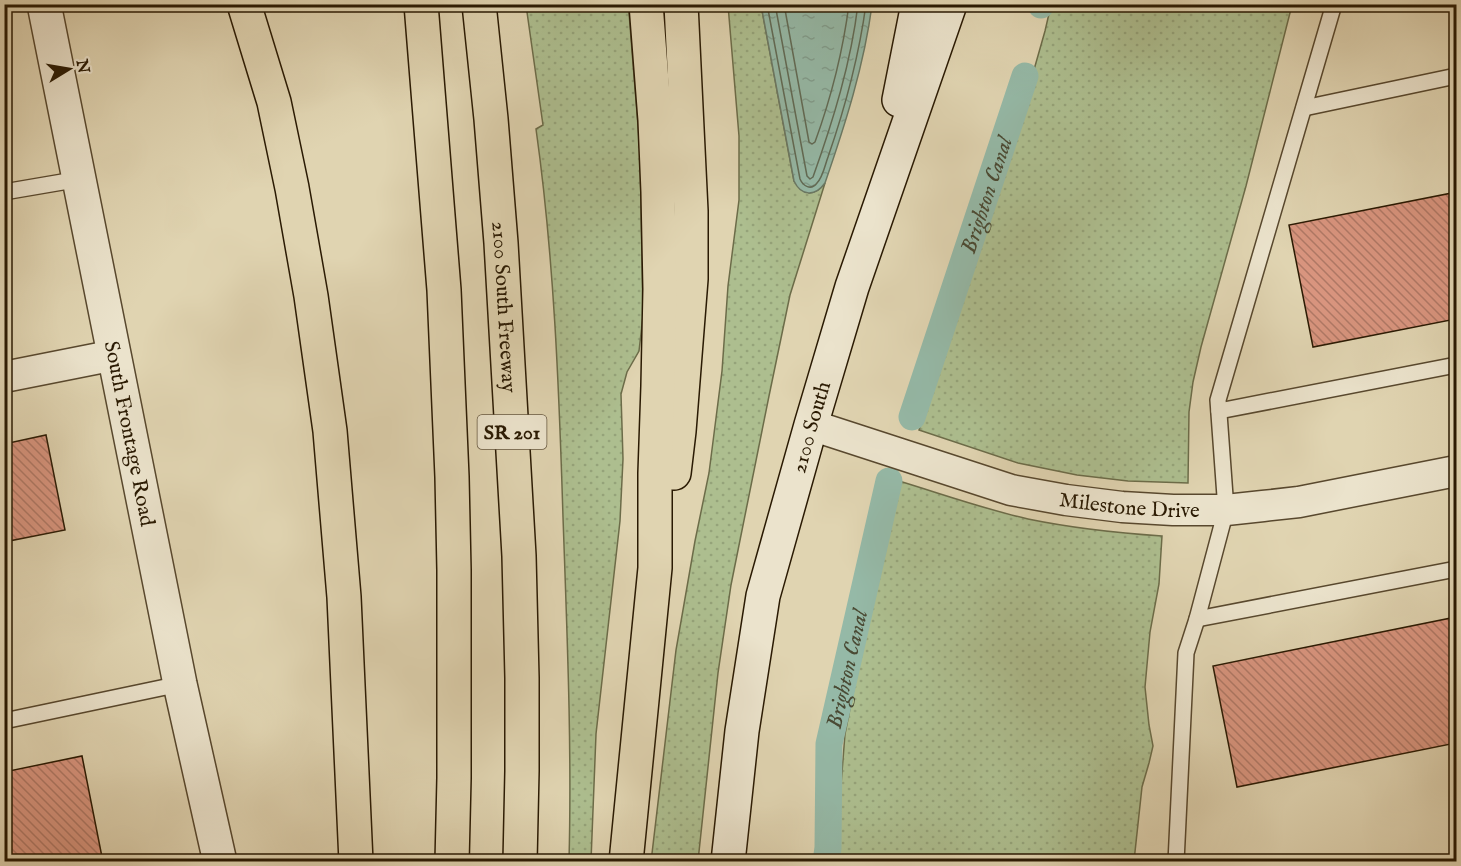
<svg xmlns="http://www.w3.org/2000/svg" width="1461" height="866" font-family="'IM FELL English',serif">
<defs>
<pattern id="grass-dots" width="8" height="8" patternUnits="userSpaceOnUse" patternTransform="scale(1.5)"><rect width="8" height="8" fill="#adbe8f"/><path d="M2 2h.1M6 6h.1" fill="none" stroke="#95a37a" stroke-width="1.8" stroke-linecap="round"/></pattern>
<pattern id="water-ripples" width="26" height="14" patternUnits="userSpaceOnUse" patternTransform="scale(1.5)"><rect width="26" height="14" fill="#95b9a7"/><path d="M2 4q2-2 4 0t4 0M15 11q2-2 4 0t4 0" fill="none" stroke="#819e8e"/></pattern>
<pattern id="building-back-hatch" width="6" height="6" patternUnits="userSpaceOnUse" patternTransform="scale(1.5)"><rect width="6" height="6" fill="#d9957f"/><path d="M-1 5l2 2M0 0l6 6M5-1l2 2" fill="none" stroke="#b07966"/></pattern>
</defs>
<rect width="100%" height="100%" fill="#e0d4b1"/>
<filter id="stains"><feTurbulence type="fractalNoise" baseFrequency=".00333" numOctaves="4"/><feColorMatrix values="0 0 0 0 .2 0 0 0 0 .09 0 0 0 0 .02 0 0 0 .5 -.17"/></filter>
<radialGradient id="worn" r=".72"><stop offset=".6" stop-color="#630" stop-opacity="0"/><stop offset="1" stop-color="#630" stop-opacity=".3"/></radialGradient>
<g fill="url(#grass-dots)" stroke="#6c6c49" stroke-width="1.5">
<path d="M526,5H628L629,13L640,151L643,316L639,351L627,372L621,394L623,459L620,521L596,734L591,861H569C572,747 567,632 563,517C559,387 554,257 536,129L543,125Z"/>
<path d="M728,5H761L794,181L809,193C817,192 820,189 825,183L790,295L769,396L731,585L718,673L698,861L651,862L676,650L695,541L709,473L722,371L728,286L739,200V136Z"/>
<polygon points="1051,5 1292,5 1246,186 1201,347 1193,382 1189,412 1188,483 1128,481 1077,475 1018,463 919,430 1010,154 1045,31"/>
<path d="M899,481C942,494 984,509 1028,519C1072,528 1117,533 1162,536L1159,584L1150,632L1145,687L1149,725L1153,746L1149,763L1142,787L1134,861H835L845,734L890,505Z"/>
</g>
<path fill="url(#water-ripples)" stroke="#6a7965" stroke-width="1.5" d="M761,5H872C864,66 845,125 825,183C815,197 801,196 794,181Z"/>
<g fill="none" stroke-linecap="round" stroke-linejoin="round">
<g stroke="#606a55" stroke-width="1.5">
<path d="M767,4L800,179C803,186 811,191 817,183C823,177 825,165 828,157C845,108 859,56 866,4"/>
<path d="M775,4L807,176L810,179L813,177C833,121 851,63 858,4"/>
<path d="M784,4L809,142L812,144L815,142C831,98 843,51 849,4"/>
</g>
<g stroke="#95b9a7" stroke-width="27">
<polyline points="1041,5 1041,4"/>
<path id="s1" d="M912,417L1025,76"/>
<path id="s2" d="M826,862L828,848L829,744L889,481"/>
</g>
</g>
<g fill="url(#building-back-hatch)" stroke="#2a1a03" stroke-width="1.5">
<polygon points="1452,193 1456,216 1456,319 1313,347 1289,225"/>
<polygon points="46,435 65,530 4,542 4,444"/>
<polygon points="1456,617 1456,743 1237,787 1213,666"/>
<polygon points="82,756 103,862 4,862 4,772"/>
</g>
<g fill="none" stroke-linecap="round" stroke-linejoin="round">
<g stroke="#58482e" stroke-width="18">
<g id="service">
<polyline points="1304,108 1456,76"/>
<polyline points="4,192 80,179"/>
<polyline points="1219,411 1456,365"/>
<polyline points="1197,619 1456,569"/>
<polyline points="4,721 180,684"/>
<polyline points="1176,862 1186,653 1197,619 1226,510 1218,400 1334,4"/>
</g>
</g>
<g stroke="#58482e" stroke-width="33">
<g id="minor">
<polyline points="4,377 115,355"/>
<path id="s3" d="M811,425L1011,490L1066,500L1122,507L1173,510H1226L1263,506L1299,502L1456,471"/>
</g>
</g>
<g stroke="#58482e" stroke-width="36">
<g id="tertiary">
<path id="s4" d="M44,4L180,684L220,862"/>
</g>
</g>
<g stroke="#2a1a03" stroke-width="36">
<g id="secondary">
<polyline points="899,100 918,4"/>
<path id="s5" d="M728,862L742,731L763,596L811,425L852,287L950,4"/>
</g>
</g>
<g stroke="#2a1a03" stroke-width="36">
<g id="motorway">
<polyline points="244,4 274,102 292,188 311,296 330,431 344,597 356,862"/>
<polyline points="421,4 444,290 452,477 454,570 454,778 452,862"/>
<path id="s6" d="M479,4L491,119L501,243L519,556L522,678V771L520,862"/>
<polyline points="674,473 679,431 691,279 691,211 681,4"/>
<polyline points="626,862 655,568 655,473 658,386 660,289 658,192 655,120 646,4"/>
</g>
</g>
<use href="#service" stroke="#ebe3cc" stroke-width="15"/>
<use href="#minor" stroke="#ebe3cc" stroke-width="30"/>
<use href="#tertiary" stroke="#ebe3cc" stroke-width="33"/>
<use href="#secondary" stroke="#ebe3cc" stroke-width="33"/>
<use href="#motorway" stroke="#e0d4b1" stroke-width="33"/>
</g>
<g text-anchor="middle" stroke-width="5" stroke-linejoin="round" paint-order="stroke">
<rect fill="#ebe3cc" stroke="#64563f" stroke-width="1.5" x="477.5" y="415" width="69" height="34" rx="4.5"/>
<g font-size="20" font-weight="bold" fill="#2a1a03">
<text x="512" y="439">SR 201</text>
</g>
<g font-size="21" fill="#2a1a03" stroke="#ebe3cc">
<text dy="7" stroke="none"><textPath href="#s6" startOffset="304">2100 South Freeway</textPath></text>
<text dy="7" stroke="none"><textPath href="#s5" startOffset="444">2100 South</textPath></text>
<text dy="7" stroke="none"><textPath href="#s4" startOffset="438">South Frontage Road</textPath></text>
<text dy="7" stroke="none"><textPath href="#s3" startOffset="330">Milestone Drive</textPath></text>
</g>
<g font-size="22" font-style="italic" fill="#4a4a34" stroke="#ebe3cc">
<text dy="8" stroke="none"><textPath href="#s1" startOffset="234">Brighton Canal</textPath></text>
<text dy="8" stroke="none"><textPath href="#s2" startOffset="195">Brighton Canal</textPath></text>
</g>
</g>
<rect width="1461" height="866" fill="none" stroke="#e0d4b1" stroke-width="24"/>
<rect x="6" y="6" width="1449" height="854" fill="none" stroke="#2a1a03" stroke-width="3"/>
<rect x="12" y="12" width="1437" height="842" fill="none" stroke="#2a1a03" stroke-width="1.5"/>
<g transform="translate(69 69) rotate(79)" stroke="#ebe3cc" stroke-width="4.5" paint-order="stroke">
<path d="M0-4.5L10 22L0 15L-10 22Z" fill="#2a1a03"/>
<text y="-9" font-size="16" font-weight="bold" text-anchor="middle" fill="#2a1a03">N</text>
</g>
<rect width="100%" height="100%" filter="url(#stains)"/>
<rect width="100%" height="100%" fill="url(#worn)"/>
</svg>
